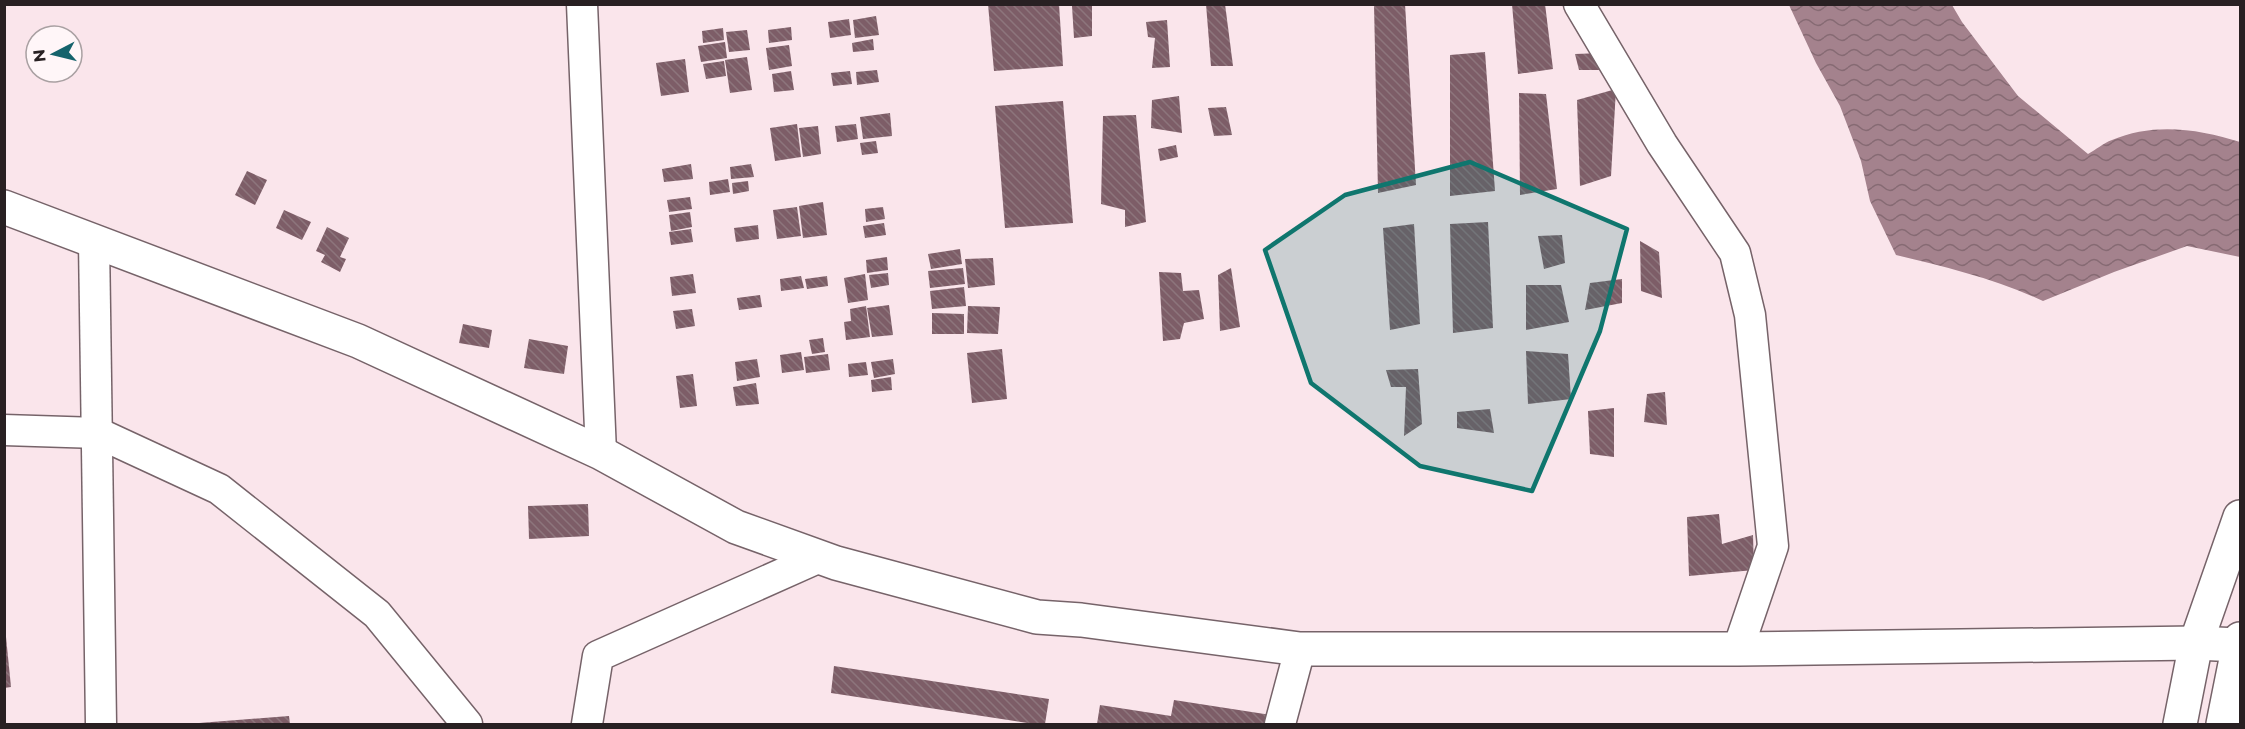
<svg xmlns="http://www.w3.org/2000/svg" width="2245" height="729" font-family="Montserrat,sans-serif">
<defs>
<pattern id="water-waves" width="16" height="10" patternUnits="userSpaceOnUse" patternTransform="scale(1.5)"><rect width="16" height="10" fill="#a4828d"/><path d="M0 5q4-4 8 0t8 0" fill="none" stroke="#866a73"/></pattern>
<pattern id="building-back-hatch" width="6" height="6" patternUnits="userSpaceOnUse" patternTransform="scale(1.5)"><rect width="6" height="6" fill="#7d5d67"/><path d="M-1 5l2 2M0 0l6 6M5-1l2 2" fill="none" stroke="#8d757c"/></pattern>
</defs>
<rect width="100%" height="100%" fill="#fae5eb"/>
<path fill="url(#water-waves)" d="M1789,5H1952L1962,22L2018,96L2088,154C2096,150 2103,143 2112,140C2153,122 2200,129 2240,142V257L2187,246L2114,272L2043,301C1996,279 1946,267 1896,255L1870,201L1861,161L1840,106L1816,63Z"/>
<g fill="url(#building-back-hatch)">
<polygon points="988,4 1059,4 1063,66 994,71"/>
<polygon points="1090,4 1092,4 1092,36 1074,38 1072,6"/>
<polygon points="1206,4 1225,4 1233,66 1211,66"/>
<polygon points="1374,4 1405,4 1416,185 1378,193"/>
<polygon points="1512,4 1545,4 1553,69 1518,74"/>
<polygon points="876,16 879,35 855,38 853,20"/>
<polygon points="849,19 851,35 830,38 828,22"/>
<polygon points="1167,20 1170,67 1152,68 1155,38 1148,37 1146,22"/>
<polygon points="791,27 792,40 769,43 768,30"/>
<polygon points="723,28 724,40 703,43 702,31"/>
<polygon points="747,30 750,50 729,52 726,32"/>
<polygon points="873,39 874,50 853,52 852,43"/>
<polygon points="725,42 727,58 701,62 698,46"/>
<polygon points="789,45 792,66 769,70 766,48"/>
<polygon points="1485,52 1495,191 1450,196 1450,55"/>
<polygon points="1602,53 1606,70 1579,70 1575,54"/>
<polygon points="747,57 752,90 730,93 725,60"/>
<polygon points="685,59 689,92 661,96 656,63"/>
<polygon points="724,61 726,76 706,79 703,64"/>
<polygon points="877,70 879,82 857,85 856,72"/>
<polygon points="791,71 794,90 774,92 772,74"/>
<polygon points="850,71 852,84 833,86 831,73"/>
<polygon points="1616,89 1611,176 1580,186 1577,100"/>
<polygon points="1519,93 1546,94 1557,189 1520,195"/>
<polygon points="1179,96 1182,133 1151,128 1152,100"/>
<polygon points="1063,101 1073,223 1005,228 995,106"/>
<polygon points="1226,107 1232,135 1214,136 1208,108"/>
<polygon points="890,113 892,136 863,139 860,117"/>
<polygon points="1136,115 1146,222 1125,227 1125,210 1101,204 1103,116"/>
<polygon points="797,124 801,157 775,161 770,128"/>
<polygon points="856,124 858,139 837,142 835,126"/>
<polygon points="818,126 821,154 803,157 799,128"/>
<polygon points="876,141 878,153 862,155 860,143"/>
<polygon points="1176,145 1178,157 1160,161 1158,149"/>
<polygon points="691,164 693,179 664,182 662,169"/>
<polygon points="751,164 754,177 731,179 730,167"/>
<polygon points="247,171 267,180 255,205 235,195"/>
<polygon points="728,179 730,192 710,195 709,182"/>
<polygon points="748,181 749,191 733,194 732,183"/>
<polygon points="690,197 692,209 669,212 667,200"/>
<polygon points="823,202 827,235 803,238 799,206"/>
<polygon points="797,207 801,236 777,239 773,210"/>
<polygon points="883,207 885,219 866,222 865,209"/>
<polygon points="284,210 311,222 302,240 276,228"/>
<polygon points="690,212 692,227 671,231 669,215"/>
<polygon points="1488,222 1493,328 1453,333 1450,224"/>
<polygon points="884,223 886,235 865,238 863,226"/>
<polygon points="1414,224 1420,324 1390,330 1383,228"/>
<polygon points="758,225 759,239 736,242 734,228"/>
<polygon points="327,227 349,238 340,257 346,259 340,272 321,262 325,255 316,251"/>
<polygon points="691,229 693,242 671,245 669,232"/>
<polygon points="1562,235 1565,263 1544,269 1538,236"/>
<polygon points="1640,241 1659,252 1662,298 1641,291"/>
<polygon points="960,249 962,264 931,269 928,254"/>
<polygon points="887,257 888,270 867,273 866,260"/>
<polygon points="993,258 995,285 968,288 965,259"/>
<polygon points="963,268 965,284 930,288 928,271"/>
<polygon points="1231,268 1240,327 1220,331 1218,275"/>
<polygon points="1159,272 1181,273 1183,291 1199,290 1204,319 1184,323 1180,339 1163,341"/>
<polygon points="888,273 889,285 871,288 869,275"/>
<polygon points="693,274 696,293 672,296 670,277"/>
<polygon points="865,274 868,300 848,303 844,278"/>
<polygon points="801,276 804,288 781,291 780,279"/>
<polygon points="827,276 828,286 807,289 805,279"/>
<polygon points="1622,279 1622,303 1585,310 1590,283"/>
<polygon points="1526,285 1561,285 1569,322 1526,330"/>
<polygon points="964,287 966,306 932,309 930,291"/>
<polygon points="760,295 762,307 739,310 737,298"/>
<polygon points="889,305 893,335 872,337 867,308"/>
<polygon points="866,306 870,337 846,340 844,322 851,321 850,309"/>
<polygon points="968,306 1000,307 998,334 967,333"/>
<polygon points="692,309 695,326 676,329 673,311"/>
<polygon points="932,313 964,314 964,334 932,334"/>
<polygon points="463,324 492,330 489,348 459,343"/>
<polygon points="823,338 825,352 812,354 809,340"/>
<polygon points="529,339 568,346 564,374 524,368"/>
<polygon points="1002,349 1007,399 972,403 967,353"/>
<polygon points="1526,351 1568,354 1571,399 1528,404"/>
<polygon points="801,352 804,370 782,373 780,355"/>
<polygon points="828,354 830,370 806,373 804,357"/>
<polygon points="757,359 760,377 737,381 735,362"/>
<polygon points="893,359 895,374 874,378 871,362"/>
<polygon points="866,362 868,375 849,377 848,364"/>
<polygon points="1418,369 1422,424 1404,436 1406,387 1391,387 1386,370"/>
<polygon points="693,374 697,406 680,408 676,376"/>
<polygon points="891,377 892,390 872,392 871,380"/>
<polygon points="756,383 759,404 736,406 733,387"/>
<polygon points="1665,392 1667,425 1644,422 1647,394"/>
<polygon points="1614,408 1614,457 1590,454 1588,411"/>
<polygon points="1490,409 1494,433 1457,428 1457,412"/>
<polygon points="588,504 589,536 529,539 528,506"/>
<polygon points="1719,514 1722,544 1753,535 1754,570 1689,576 1687,517"/>
<polygon points="4,637 6,637 11,687 4,688"/>
<polygon points="834,666 1049,699 1045,724 1034,724 831,693"/>
<polygon points="1174,700 1271,715 1269,724 1097,724 1100,705 1171,716"/>
<polygon points="289,716 290,724 199,724 199,723"/>
</g>
<g fill="none" stroke-linecap="round" stroke-linejoin="round">
<g stroke="#766369" stroke-width="33">
<g id="minor">
<polyline points="582,4 601,453"/>
<polyline points="1579,4 1662,144 1735,253 1750,315 1773,546 1738,649"/>
<polyline points="94,241 101,724"/>
<polyline points="4,430 98,433 219,489 377,614 467,724"/>
<polyline points="587,724 598,656 820,557"/>
<polyline points="1280,724 1300,649"/>
</g>
</g>
<g stroke="#766369" stroke-width="36">
<g id="tertiary">
<polyline points="4,207 358,341 601,453 736,527 836,563 1037,617 1081,620 1300,649 1738,649 2196,643 2238,645"/>
<polyline points="2180,724 2196,643 2240,517"/>
<polyline points="2223,724 2240,639"/>
</g>
</g>
<use href="#minor" stroke="#fff" stroke-width="30"/>
<use href="#tertiary" stroke="#fff" stroke-width="33"/>
</g>
<path fill="#0f766e" fill-opacity="0.2" stroke="#0f766e" stroke-width="4.5" stroke-linejoin="round" d="M1470,162L1627,229L1600,331L1532,491L1420,466L1311,383L1265,250L1345,195Z"/>
<rect width="2245" height="729" fill="none" stroke="#282022" stroke-width="12"/>
<g transform="translate(54 54) rotate(263)"><circle r="28" fill="#fff6f8" stroke="#a9a0a2" stroke-width="1.5"/>
<path d="M0-4.5L10 22L0 15L-10 22Z" fill="#15636c"/>
<text y="-9" font-size="16" font-weight="bold" text-anchor="middle" fill="#282022">N</text>
</g>
</svg>
